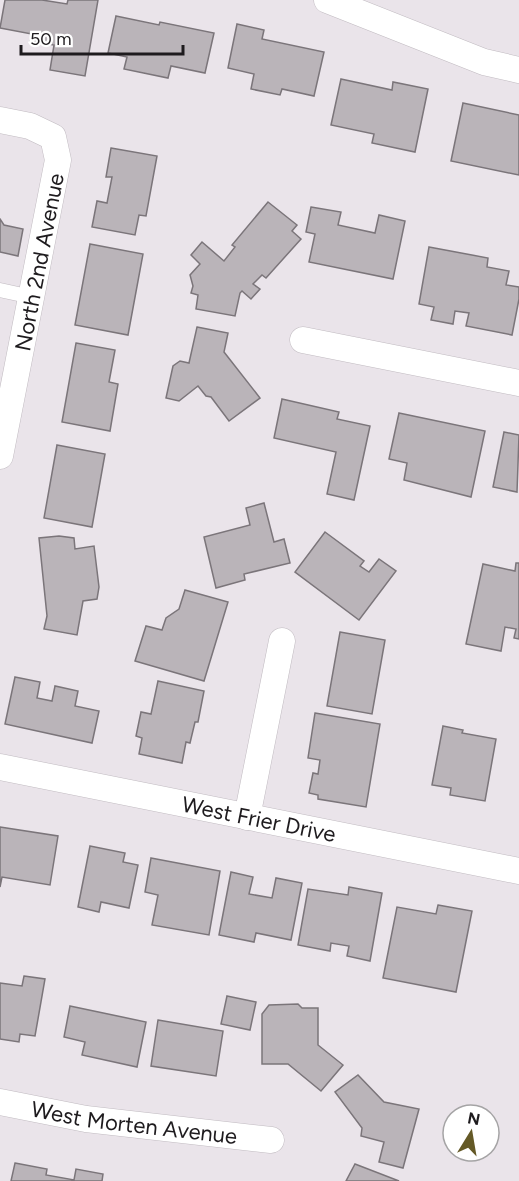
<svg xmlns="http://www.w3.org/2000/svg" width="519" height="1181" font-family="Figtree,sans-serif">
<rect width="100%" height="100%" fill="#eae4ea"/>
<g fill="#bab4b9" stroke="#7b757a" stroke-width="1.5">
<polygon points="5,0 42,0 67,4 68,0 98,0 85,76 50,70 54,45 30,41 32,34 0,28"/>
<polygon points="116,16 159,25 160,22 214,33 205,73 171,66 168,78 124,69 127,57 108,53"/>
<polygon points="237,24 264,30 262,39 324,52 314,96 282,89 280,95 251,89 254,74 228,68"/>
<polygon points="341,79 392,90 393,82 428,89 415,152 372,143 374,134 331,125"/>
<polygon points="463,103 519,115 519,175 451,161"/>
<polygon points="111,148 157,156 146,216 139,215 135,235 92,227 97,201 107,203 112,177 106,177"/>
<polygon points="268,202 297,225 292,231 301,239 266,278 262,275 253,284 260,289 251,299 242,291 240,293 235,316 196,309 198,295 191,293 193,286 190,275 200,264 191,255 202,242 224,261 235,247 232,245"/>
<polygon points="311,207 341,212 338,225 375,233 379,215 405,221 393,279 309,262 315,234 306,232"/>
<polygon points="0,219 4,225 23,229 18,256 0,252"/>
<polygon points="90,244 143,254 128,335 75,325"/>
<polygon points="429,247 488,258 487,267 509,271 506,285 519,287 519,299 512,335 466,326 469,313 455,311 453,324 431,320 434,307 419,304"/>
<polygon points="197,327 228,333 224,352 260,398 229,421 211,397 206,396 198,386 179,401 166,398 173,366 180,361 189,363"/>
<polygon points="76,343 115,350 109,382 118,384 110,431 62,422"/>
<polygon points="282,399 339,412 337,419 370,426 354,500 327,494 336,452 274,438"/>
<polygon points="399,413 485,431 471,497 404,480 407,463 389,459"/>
<polygon points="504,432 519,435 517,492 493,487"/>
<polygon points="57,445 105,454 92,527 44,518"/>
<polygon points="264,503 274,542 284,539 290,563 244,574 245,580 216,588 204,537 250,525 246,508"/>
<polygon points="325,532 364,561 360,566 369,572 379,559 396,571 359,620 295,572"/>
<polygon points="59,536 74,538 75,549 94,546 99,587 97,599 83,601 77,635 44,629 47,616 39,538"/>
<polygon points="516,563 519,563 519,639 514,638 516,629 505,627 501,651 466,644 483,564 515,571"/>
<polygon points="185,590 228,602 204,681 135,661 146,626 162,630 166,618 179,609"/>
<polygon points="340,632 385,640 372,714 327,706"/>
<polygon points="15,677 40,682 37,698 52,701 55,686 78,691 75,706 99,711 92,743 5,724"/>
<polygon points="158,681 204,691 198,722 195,722 190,743 186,742 182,763 139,754 142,738 136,736 141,712 151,714"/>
<polygon points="315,713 380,724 366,807 318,799 318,795 309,793 313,773 318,774 320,760 308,758"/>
<polygon points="443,726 463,730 462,733 496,739 485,801 450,795 451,788 432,785"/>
<polygon points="0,827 58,836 50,885 2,877 0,887"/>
<polygon points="90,846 125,853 123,862 138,865 129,908 101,902 99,912 78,907"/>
<polygon points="151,858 220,871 209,935 152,925 158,895 145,892"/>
<polygon points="231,872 253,877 249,894 272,898 276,878 302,883 291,940 256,933 254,942 219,935"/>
<polygon points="349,887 382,893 370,961 347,956 349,946 331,943 330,951 298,945 308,889 348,895"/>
<polygon points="438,905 472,911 456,992 383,978 397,907 436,914"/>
<polygon points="24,976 45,979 35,1036 20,1034 19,1042 0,1039 0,983 22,986"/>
<polygon points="227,996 256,1002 250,1030 221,1024"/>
<polygon points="298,1004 302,1008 318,1008 318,1045 343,1065 321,1091 288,1064 262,1064 262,1014 269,1005"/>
<polygon points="70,1006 146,1022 137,1067 82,1055 85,1042 64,1037"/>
<polygon points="158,1020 223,1031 216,1076 151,1066"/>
<polygon points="358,1075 384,1102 419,1109 403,1168 379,1162 384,1142 361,1136 362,1128 335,1092"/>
<polygon points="15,1163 47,1169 46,1175 74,1180 76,1169 103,1174 102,1181 11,1181"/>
<polygon points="355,1164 399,1181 346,1181"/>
</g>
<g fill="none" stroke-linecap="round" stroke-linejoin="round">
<g stroke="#c1bbc1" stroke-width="15">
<polyline id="service" points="0,290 32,297"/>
</g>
<g stroke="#c1bbc1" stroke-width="27">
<g id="minor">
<polyline points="327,0 484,62 519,70"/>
<polyline points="0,120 30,126 53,137 58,160 0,456"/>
<polyline points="303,340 519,383"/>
<path id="s1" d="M0,767L519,871"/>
<polyline points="247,817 282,641"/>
<path id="s2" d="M0,1102L86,1119L271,1140"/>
</g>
</g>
<use href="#service" stroke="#fff" stroke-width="14"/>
<use href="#minor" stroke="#fff" stroke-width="26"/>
</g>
<g text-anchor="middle" stroke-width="4.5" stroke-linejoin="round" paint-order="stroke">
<g font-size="22" fill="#1e1b1e" stroke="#fff">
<text transform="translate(39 262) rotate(-79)" y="8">North 2nd Avenue</text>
<text dy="8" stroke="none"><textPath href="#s1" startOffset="264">West Frier Drive</textPath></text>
<text dy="8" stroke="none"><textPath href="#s2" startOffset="136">West Morten Avenue</textPath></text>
</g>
</g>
<g transform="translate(471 1133) rotate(11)"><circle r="28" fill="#ffffff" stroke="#a5a4a5" stroke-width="1.5"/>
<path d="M0-4.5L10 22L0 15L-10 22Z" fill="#645926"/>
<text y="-9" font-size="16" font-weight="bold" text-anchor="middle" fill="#1e1b1e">N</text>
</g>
<path d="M21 45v9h162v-9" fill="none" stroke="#1e1b1e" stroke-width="3"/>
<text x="30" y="45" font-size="18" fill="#1e1b1e" stroke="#ffffff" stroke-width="4.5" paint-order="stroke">50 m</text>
</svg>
